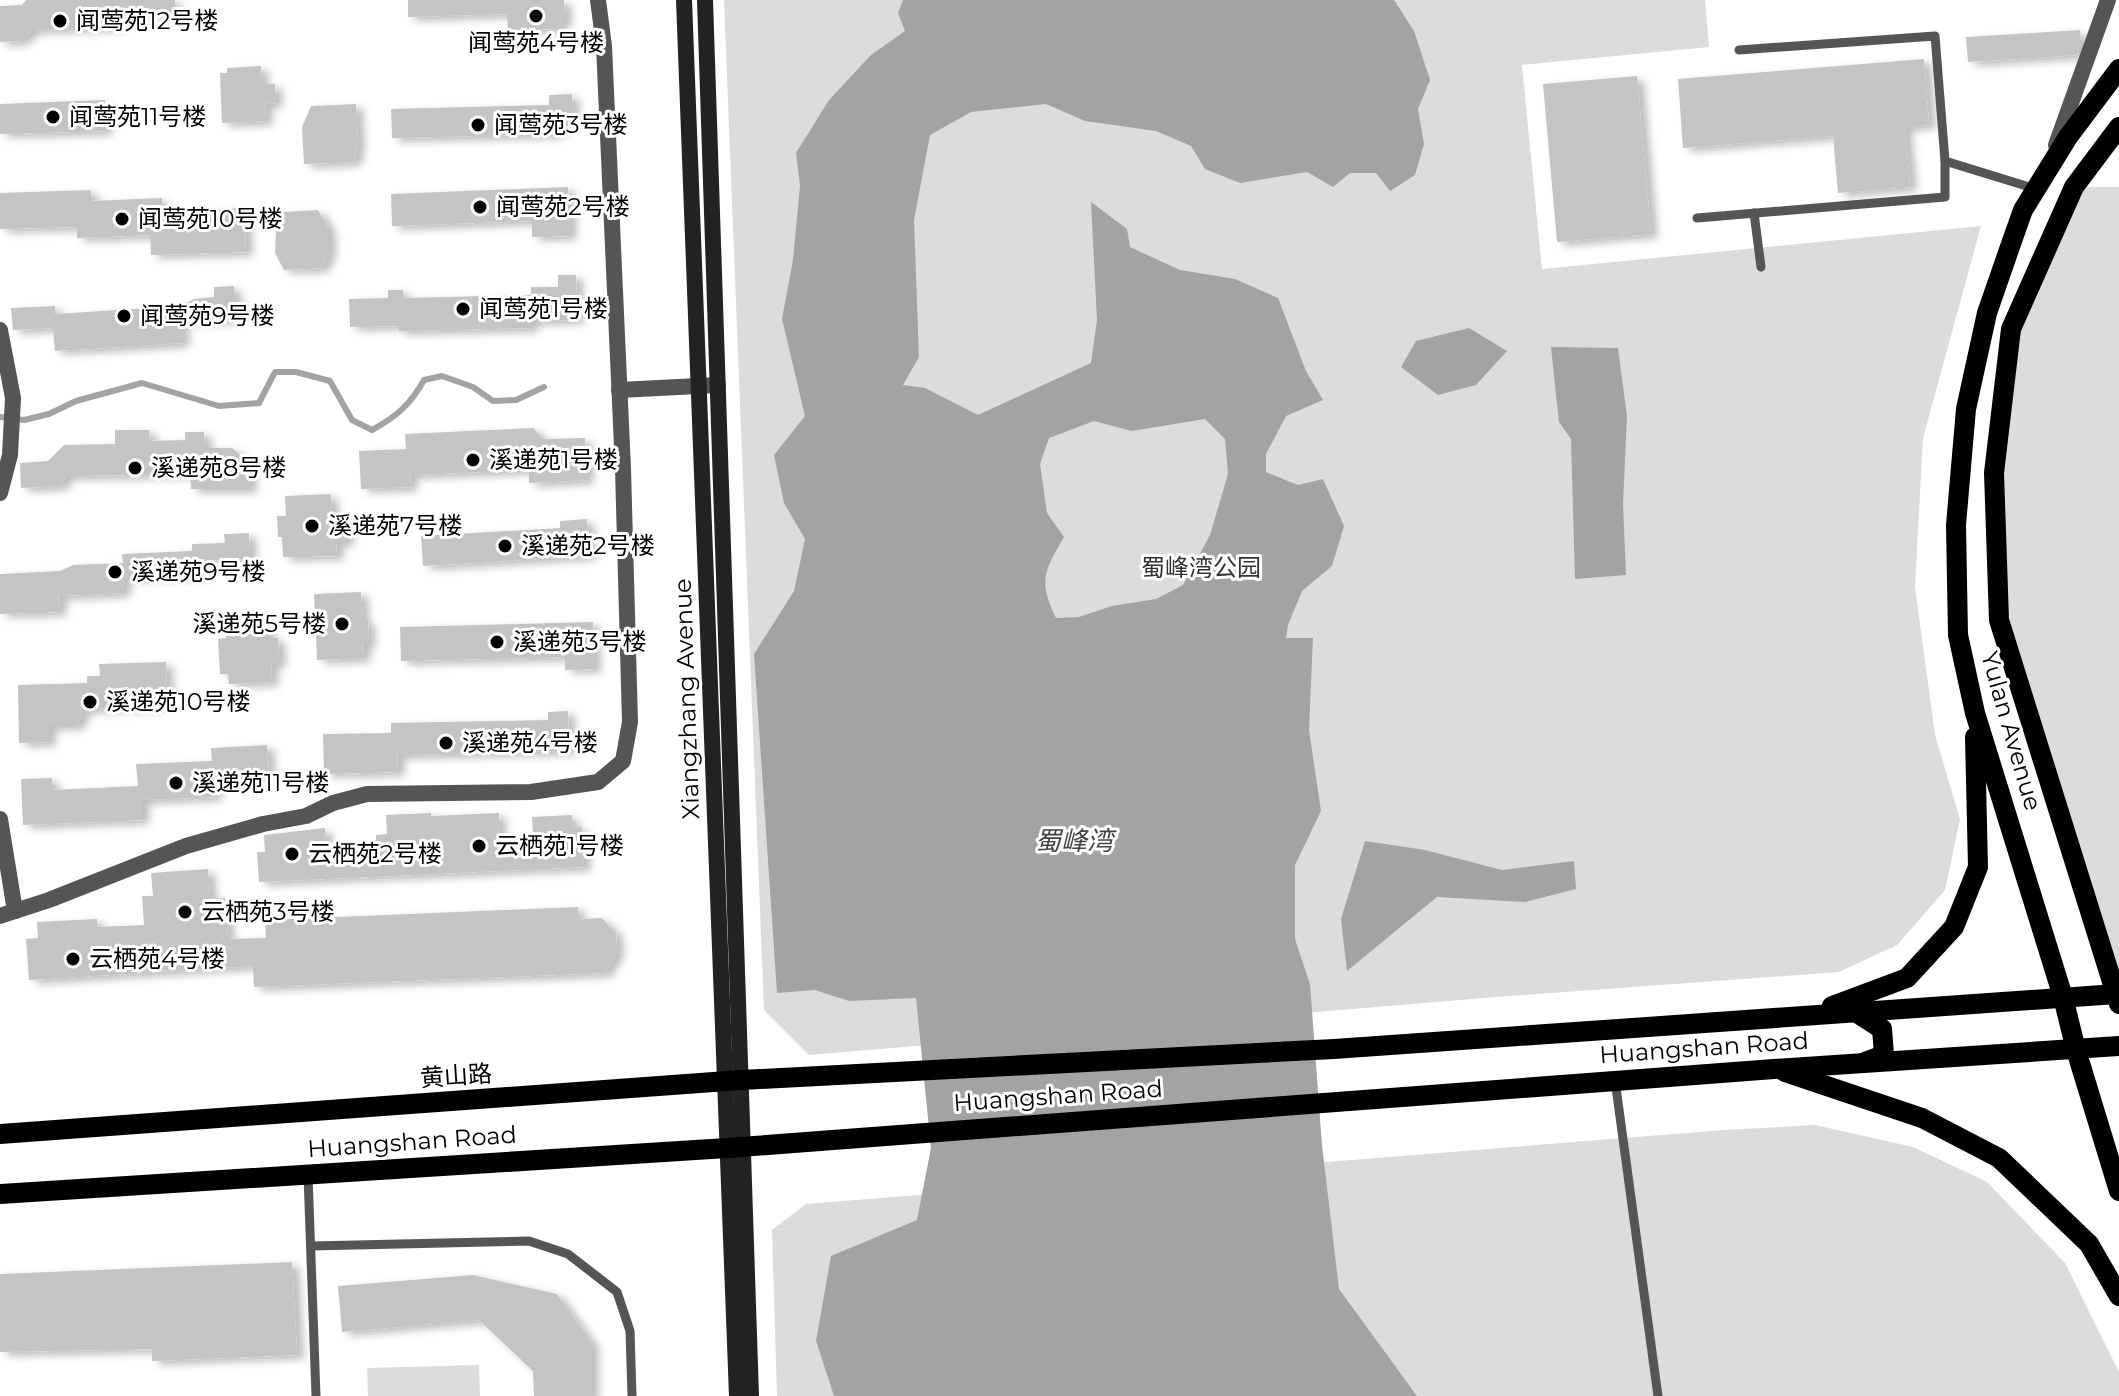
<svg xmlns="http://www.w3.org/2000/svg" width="2119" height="1396" font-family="Montserrat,'Noto Sans SC',sans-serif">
<defs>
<filter id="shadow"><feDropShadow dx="7" dy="4" stdDeviation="4" flood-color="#0004"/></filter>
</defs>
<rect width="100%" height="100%" fill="#fff"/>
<g fill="#dcdcdc">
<polygon points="724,0 1705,0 1709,47 1522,65 1542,269 1981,226 1923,438 1915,587 1935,735 1960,819 1945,890 1897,945 1839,972 1495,997 809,1055 764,1010"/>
<polygon points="2074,187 2119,187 2119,1004 1999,620 1994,473 2011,329"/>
<polygon points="1815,1125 1913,1147 1987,1182 2065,1263 2119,1372 2119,1396 777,1396 772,1230 806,1204 1724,1130"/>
<polygon points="479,1365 480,1396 368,1396 367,1368"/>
</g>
<g fill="#a3a3a3" fill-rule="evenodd">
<path d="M903,0H1394L1414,31L1430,80L1418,109L1424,144L1415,175L1390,191L1376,173H1350L1333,187L1307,172L1240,183L1205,169L1191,146L1156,131L1085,121L1046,104L971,112L930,135L914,220L919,357L903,385L925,388L978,415L1091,363L1097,320L1091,202L1127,229L1130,247L1180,270L1235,279L1278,298L1306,371L1323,400L1286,416L1266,454V472L1298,485L1323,479L1344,526L1332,566L1302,591L1288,625L1286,638H1313L1309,730L1321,811L1295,865V939L1310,984L1322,1145L1339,1289L1417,1396H834L816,1341L831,1256L917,1220L931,1148L916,998L849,1001L815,990L777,993L754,654L794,591L805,539L784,503L774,455L805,416L782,319L793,260L800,186L796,153L829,100L871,55L905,31L898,13ZM1205,419L1225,439L1228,474L1210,535L1183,585L1156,599L1112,606L1079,617L1056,618C1038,581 1044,571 1064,537L1047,513L1040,464L1049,438L1094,421L1132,431Z"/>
<polygon points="1469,328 1507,351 1476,385 1438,395 1401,367 1416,341"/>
<polygon points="1551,347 1618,348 1627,416 1623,504 1626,575 1575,579 1571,439 1559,422"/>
<polygon points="1365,841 1425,850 1502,870 1574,861 1576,889 1525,902 1437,897 1347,971 1341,919"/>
</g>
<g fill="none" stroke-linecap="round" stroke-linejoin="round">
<path stroke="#a3a3a3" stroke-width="6" d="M0,417L24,420L49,414L76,401L142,383L219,406L259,403L275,372H296L330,381L352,420L372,430C396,417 411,404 424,380L442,376L473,387L493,401L516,400L544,387"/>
</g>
<g fill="#c4c4c4" filter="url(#shadow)">
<polygon points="26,0 175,0 175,13 120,15 120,27 32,30 21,41 0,42 0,6 22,5"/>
<polygon points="408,0 564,0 565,20 556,29 508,31 507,14 408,17"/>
<polygon points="2080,30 2080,44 2077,55 1968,62 1966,37"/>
<polygon points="1924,59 1929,125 1905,127 1910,187 1838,193 1833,136 1683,148 1678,79"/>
<polygon points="261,66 262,84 275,84 276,103 265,104 266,121 222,123 220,73 227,73 227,68"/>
<polygon points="1637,76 1651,234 1557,242 1543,84"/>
<polygon points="572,94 573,115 556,134 392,138 391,109 549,105 549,95"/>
<polygon points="105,100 106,131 0,134 0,104"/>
<polygon points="356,104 358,144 354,162 304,164 302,127 311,106"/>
<polygon points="568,187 570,236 532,237 532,221 392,226 391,194"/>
<polygon points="91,190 92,201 162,198 162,211 244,208 246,252 151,255 150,235 77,238 77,227 0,229 0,193"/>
<polygon points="318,210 329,229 329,252 322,268 284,270 275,253 276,231 283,212"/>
<polygon points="558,275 576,275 577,320 531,321 531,328 399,331 399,326 350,327 349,299 388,298 388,290 403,290 404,298 531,295 531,287 558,287"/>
<polygon points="234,286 236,319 181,322 183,343 55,351 53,328 13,330 11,308 55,306 55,314 181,306 194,299 214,297 214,287"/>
<polygon points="533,428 543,439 585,438 587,480 529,483 529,470 410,475 411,487 361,489 359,451 406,449 405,434"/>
<polygon points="115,430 149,430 150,441 185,440 185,432 204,432 205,448 232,448 249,462 250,489 191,489 190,474 65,476 62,486 21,488 20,463 48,461 64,445 115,444"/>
<polygon points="331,494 332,514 346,514 347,542 336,542 337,556 283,557 282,537 278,537 277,516 286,516 285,496"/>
<polygon points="587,519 589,556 423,566 421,536 560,528 560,521"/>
<polygon points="249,533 250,559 200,561 201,575 123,578 124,593 59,596 60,612 0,614 0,574 60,571 73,565 123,563 122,554 192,551 192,544 225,543 224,534"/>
<polygon points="361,592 363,621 368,621 369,644 363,644 364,658 317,660 314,594"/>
<polygon points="267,622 268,638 278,638 279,664 271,664 272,682 229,684 228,674 220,674 218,639 226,638 225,624"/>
<polygon points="593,622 594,669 565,670 565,657 401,661 400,627"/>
<polygon points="166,662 167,697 156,707 84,709 77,726 49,726 49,742 19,743 18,685 87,683 87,676 100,676 99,664"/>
<polygon points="568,711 569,751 397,755 398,772 324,774 323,734 391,733 391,723 548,720 548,712"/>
<polygon points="267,745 269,775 214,778 215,797 142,800 142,820 23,825 21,779 52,778 52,790 138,786 136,764 212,761 211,748"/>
<polygon points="431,813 431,816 499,813 500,837 533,836 532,817 572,815 572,828 582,827 584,867 259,882 257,852 265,852 264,835 325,828 327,859 376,856 376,835 387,834 386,815"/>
<polygon points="208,869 210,899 225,898 228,939 266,938 265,920 578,907 579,919 602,918 616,933 617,952 605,973 254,987 253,966 29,980 26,939 38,938 37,922 97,919 97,927 144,925 142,896 153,896 151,873"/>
<polygon points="292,1262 297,1355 152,1361 152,1349 0,1352 0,1274"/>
<polygon points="473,1275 557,1294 592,1343 592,1396 534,1396 533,1371 479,1320 342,1332 338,1286"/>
</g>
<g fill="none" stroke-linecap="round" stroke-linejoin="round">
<g stroke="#555" stroke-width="9">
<polyline points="1739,50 1935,36 1945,161 2036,189"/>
<polyline points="1754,213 1761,267"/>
<polyline points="1697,218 1945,197 1945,161"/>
<polyline points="1615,1080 1658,1396"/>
<polyline points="308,1175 316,1396"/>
<polyline points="311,1246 529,1241 568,1254 617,1292 630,1331 632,1396"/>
</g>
<g stroke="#555" stroke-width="16">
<polyline points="2056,145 2108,0"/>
<polyline points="0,330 13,398 10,455 0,493"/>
<polyline points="619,390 718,385"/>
<polyline points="0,819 15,911"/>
<polyline points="0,916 49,900 186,846 263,824 306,816 333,803 367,794 531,792 598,782 623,761 630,722 623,469 604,46 598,0"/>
</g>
<g stroke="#222" stroke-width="16">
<polyline points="684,0 737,1396"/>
<polyline points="705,0 751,1396"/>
</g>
<g stroke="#000" stroke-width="20">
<polyline points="2119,69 2068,137 2023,210 2012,241 1987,313 1966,409 1956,525 1958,635 1975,713 2063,997 2076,1050 2119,1191"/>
<polyline points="2119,127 2074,187 2011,329 1994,473 1999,620 2119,1004"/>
<polyline points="1832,1006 1907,978 1954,927 1978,867 1975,737"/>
<polyline points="1854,1011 1882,1029 1884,1055 1865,1062"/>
<polyline points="1785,1072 1922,1118 1999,1158 2089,1244 2119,1296"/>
<polyline points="0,1134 741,1080 1334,1049 2116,994"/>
<polyline points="0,1194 727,1148 1774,1069 2119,1046"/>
</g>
</g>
<g fill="#000" stroke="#fff" stroke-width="3">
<circle cx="536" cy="16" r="8"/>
<circle cx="60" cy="21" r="8"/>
<circle cx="53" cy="117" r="8"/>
<circle cx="478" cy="125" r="8"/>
<circle cx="480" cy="207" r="8"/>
<circle cx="122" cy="219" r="8"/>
<circle cx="463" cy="309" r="8"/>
<circle cx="124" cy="316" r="8"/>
<circle cx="473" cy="460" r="8"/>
<circle cx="135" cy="468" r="8"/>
<circle cx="312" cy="526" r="8"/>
<circle cx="505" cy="546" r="8"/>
<circle cx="115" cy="572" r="8"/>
<circle cx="342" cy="624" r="8"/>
<circle cx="497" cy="642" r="8"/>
<circle cx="90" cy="702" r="8"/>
<circle cx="446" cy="743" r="8"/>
<circle cx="176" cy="783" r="8"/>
<circle cx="479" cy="846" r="8"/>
<circle cx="292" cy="854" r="8"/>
<circle cx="185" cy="912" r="8"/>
<circle cx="73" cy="959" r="8"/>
</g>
<g text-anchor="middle" stroke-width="6" stroke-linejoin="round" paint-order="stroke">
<g font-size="24" fill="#000" stroke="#fff" text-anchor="start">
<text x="76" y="29">闻莺苑12号楼</text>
<text x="536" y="51" text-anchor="middle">闻莺苑4号楼</text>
<text x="69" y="125">闻莺苑11号楼</text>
<text x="494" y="133">闻莺苑3号楼</text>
<text x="496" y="215">闻莺苑2号楼</text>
<text x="138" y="227">闻莺苑10号楼</text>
<text x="479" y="317">闻莺苑1号楼</text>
<text x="140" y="324">闻莺苑9号楼</text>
<text x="489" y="468">溪递苑1号楼</text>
<text x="151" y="476">溪递苑8号楼</text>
<text x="328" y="534">溪递苑7号楼</text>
<text x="521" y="554">溪递苑2号楼</text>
<text x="131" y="580">溪递苑9号楼</text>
<text x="326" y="632" text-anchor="end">溪递苑5号楼</text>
<text x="513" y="650">溪递苑3号楼</text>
<text x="106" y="710">溪递苑10号楼</text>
<text x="462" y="751">溪递苑4号楼</text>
<text x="192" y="791">溪递苑11号楼</text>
<text x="495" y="854">云栖苑1号楼</text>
<text x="308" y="862">云栖苑2号楼</text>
<text x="201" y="920">云栖苑3号楼</text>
<text x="89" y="967">云栖苑4号楼</text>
</g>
<g font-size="24" fill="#333" stroke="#fff">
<text x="1201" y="576">蜀峰湾公园</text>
</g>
<g font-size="24" fill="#000" stroke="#fff">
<text transform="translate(687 699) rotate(-92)" y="8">Xiangzhang Avenue</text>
<text transform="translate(2011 731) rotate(74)" y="8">Yulan Avenue</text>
<text transform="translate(1704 1048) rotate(-4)" y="8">Huangshan Road</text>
<text transform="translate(456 1076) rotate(-4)" y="8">黄山路</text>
<text transform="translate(1058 1096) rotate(-4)" y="8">Huangshan Road</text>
<text transform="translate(412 1142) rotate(-4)" y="8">Huangshan Road</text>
</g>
<g font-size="26" font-style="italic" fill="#444" stroke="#fff">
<text x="1074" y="850">蜀峰湾</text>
</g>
</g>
</svg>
